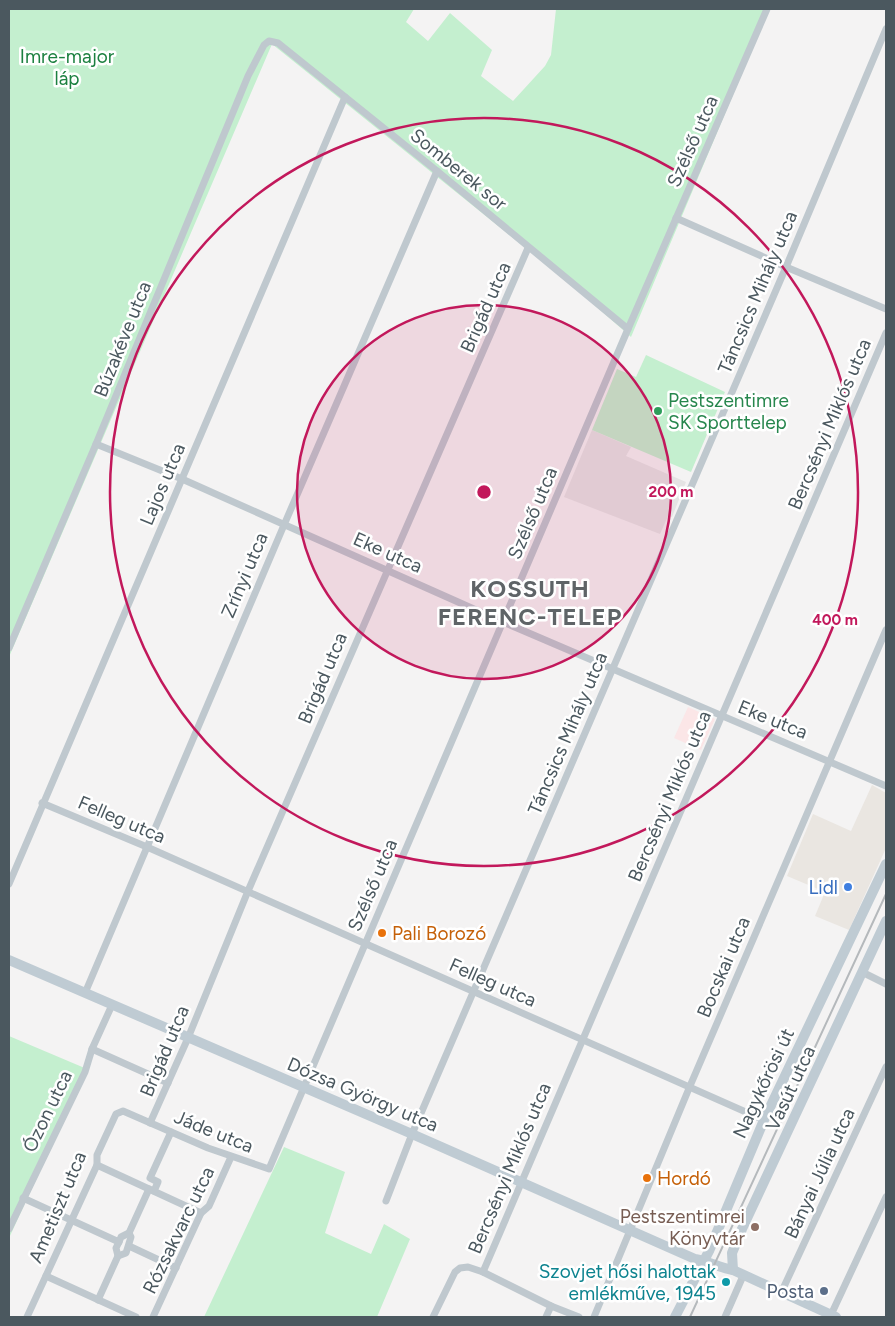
<svg xmlns="http://www.w3.org/2000/svg" width="895" height="1326" font-family="Figtree,sans-serif">
<rect width="100%" height="100%" fill="#f4f3f3"/>
<polygon fill="#eae6e1" points="872,785 886,793 886,848 849,930 815,916 825,892 787,876 813,814 851,831"/>
<polygon fill="#e5e4e4" points="592,430 631,447 626,456 686,482 672,517 668,516 660,534 564,497"/>
<polygon fill="#fbe6e7" points="688,707 715,719 701,750 674,738"/>
<g fill="#c4efcf">
<polygon points="9,9 414,9 406,22 428,41 450,13 492,50 481,76 513,101 545,66 551,55 556,9 769,9 631,337 574,287 272,44 9,657"/>
<polygon points="646,355 725,392 691,472 592,430 617,369 636,377"/>
<polygon points="9,1036 87,1069 9,1238"/>
<polygon points="284,1147 345,1172 325,1233 371,1254 384,1224 410,1239 377,1317 204,1317"/>
</g>
<g fill="none" stroke-linecap="round" stroke-linejoin="round">
<g stroke="#bfc8ce" stroke-width="7">
<polyline points="676,218 786,267 886,309"/>
<polyline points="96,444 182,479 503,622 886,786"/>
<polyline points="9,648 96,444 248,76 264,45 269,41 278,43 437,171 628,329"/>
<polyline points="42,803 147,847 764,1120"/>
<polyline points="9,884 345,97"/>
<polyline points="862,972 886,984"/>
<polyline points="85,993 284,525 437,171"/>
<polyline points="92,1049 168,1083"/>
<polyline points="150,1123 188,1038 248,891 528,248"/>
<polyline points="97,1165 201,1213"/>
<polyline points="154,1191 158,1182 150,1178 171,1132"/>
<polyline points="23,1198 119,1242"/>
<polyline points="386,1201 412,1134 786,267 886,29"/>
<polyline points="9,1229 85,1072 92,1049 112,1005"/>
<polyline points="129,1246 176,1268"/>
<polyline points="118,1256 126,1253 131,1237 129,1233"/>
<polyline points="483,1272 886,333"/>
<polyline points="46,1276 136,1317"/>
<polyline points="781,1293 886,1067"/>
<polyline points="98,1300 118,1256 116,1248 119,1242 121,1237 129,1233 149,1189"/>
<polyline points="27,1317 97,1165 97,1155 116,1114 123,1111 208,1148 269,1169 628,329 767,9"/>
<polyline points="153,1317 201,1213 209,1206 231,1157"/>
<polyline points="433,1317 455,1272 460,1268 468,1267 483,1272 551,1306 579,1317"/>
<polyline points="546,1317 551,1306"/>
<polyline points="594,1317 690,1086 886,630"/>
<polyline points="725,1317 743,1276"/>
<polyline points="830,1317 886,1197"/>
</g>
<g stroke="#bfcbd3" stroke-width="10">
<path d="M9,960L412,1134L695,1259C708,1261 720,1268 733,1270L836,1317"/>
<polyline points="733,1270 732,1253 742,1229 886,921"/>
<polyline points="675,1317 709,1251 764,1120 886,864"/>
</g>
<polyline stroke="#b5b9bc" stroke-width="2" points="690,1317 886,894"/>
</g>
<circle cx="484" cy="492" r="187" fill="#c2185b" fill-opacity=".12"/>
<g fill="none" stroke="#c2185b" stroke-width="2.5">
<circle cx="484" cy="492" r="187"/>
<circle cx="484" cy="492" r="374"/>
</g>
<circle fill="#2e9e5b" stroke="#fff" stroke-width="2" cx="658" cy="411" r="5"/>
<circle fill="#3f7fe0" stroke="#fff" stroke-width="2" cx="848" cy="887" r="5"/>
<g fill="#e8710a" stroke="#fff" stroke-width="2">
<circle cx="382" cy="933" r="5"/>
<circle cx="647" cy="1178" r="5"/>
</g>
<circle fill="#8d6e63" stroke="#fff" stroke-width="2" cx="755" cy="1227" r="5"/>
<circle fill="#0f9aa8" stroke="#fff" stroke-width="2" cx="726" cy="1282" r="5"/>
<circle fill="#5c6f8a" stroke="#fff" stroke-width="2" cx="824" cy="1291" r="5"/>
<g text-anchor="middle" stroke-width="5" stroke-linejoin="round" paint-order="stroke">
<g font-size="19" fill="#1c8040" stroke="#fff">
<text x="67" y="63">Imre-major<tspan x="67" dy="22">láp</tspan></text>
</g>
<g font-size="19" fill="#4b585f" stroke="#fff">
<text transform="translate(692 141) rotate(-66)" y="7">Szélső utca</text>
<text transform="translate(459 169) rotate(39)" y="7">Somberek sor</text>
<text transform="translate(757 292) rotate(-67)" y="7">Táncsics Mihály utca</text>
<text transform="translate(485 307) rotate(-66)" y="7">Brigád utca</text>
<text transform="translate(122 339) rotate(-68)" y="7">Búzakéve utca</text>
<text transform="translate(829 424) rotate(-67)" y="7">Bercsényi Miklós utca</text>
<text transform="translate(162 484) rotate(-67)" y="7">Lajos utca</text>
<text transform="translate(532 513) rotate(-67)" y="7">Szélső utca</text>
<text transform="translate(388 552) rotate(24)" y="7">Eke utca</text>
<text transform="translate(244 575) rotate(-67)" y="7">Zrínyi utca</text>
<text transform="translate(322 678) rotate(-67)" y="7">Brigád utca</text>
<text transform="translate(773 719) rotate(22)" y="7">Eke utca</text>
<text transform="translate(567 733) rotate(-67)" y="7">Táncsics Mihály utca</text>
<text transform="translate(669 796) rotate(-67)" y="7">Bercsényi Miklós utca</text>
<text transform="translate(122 819) rotate(23)" y="7">Felleg utca</text>
<text transform="translate(372 885) rotate(-67)" y="7">Szélső utca</text>
<text transform="translate(723 967) rotate(-67)" y="7">Bocskai utca</text>
<text transform="translate(493 982) rotate(24)" y="7">Felleg utca</text>
<text transform="translate(164 1051) rotate(-67)" y="7">Brigád utca</text>
<text transform="translate(763 1083) rotate(-65)" y="7">Nagykőrösi út</text>
<text transform="translate(790 1088) rotate(-65)" y="7">Vasút utca</text>
<text transform="translate(363 1094) rotate(23)" y="7">Dózsa György utca</text>
<text transform="translate(47 1111) rotate(-64)" y="7">Ózon utca</text>
<text transform="translate(214 1131) rotate(22)" y="7">Jáde utca</text>
<text transform="translate(509 1168) rotate(-67)" y="7">Bercsényi Miklós utca</text>
<text transform="translate(819 1173) rotate(-65)" y="7">Bányai Júlia utca</text>
<text transform="translate(57 1207) rotate(-67)" y="7">Ametiszt utca</text>
<text transform="translate(178 1230) rotate(-64)" y="7">Rózsakvarc utca</text>
</g>
<g font-size="19" fill="#27864d" stroke="#fff" text-anchor="start">
<text x="668" y="407">Pestszentimre<tspan x="668" dy="22">SK Sporttelep</tspan></text>
</g>
<g font-size="19" fill="#366cbe" stroke="#fff" text-anchor="end">
<text x="838" y="894">Lidl</text>
</g>
<g font-size="19" fill="#c56008" stroke="#fff" text-anchor="start">
<text x="392" y="940">Pali Borozó</text>
<text x="657" y="1185">Hordó</text>
</g>
<g font-size="19" fill="#785e54" stroke="#fff" text-anchor="end">
<text x="745" y="1223">Pestszentimrei<tspan x="745" dy="22">Könyvtár</tspan></text>
</g>
<g font-size="19" fill="#0d838f" stroke="#fff" text-anchor="end">
<text x="716" y="1278">Szovjet hősi halottak<tspan x="716" dy="22">emlékműve, 1945</tspan></text>
</g>
<g font-size="19" fill="#4e5e75" stroke="#fff" text-anchor="end">
<text x="814" y="1298">Posta</text>
</g>
<g font-size="24" font-weight="bold" letter-spacing="1" fill="#5f6467" stroke="#fff">
<text x="530" y="597">KOSSUTH<tspan x="530" dy="28">FERENC-TELEP</tspan></text>
</g>
</g>
<circle cx="484" cy="492" r="8" fill="#c2185b" stroke="#fff" stroke-width="2.5"/>
<g font-size="15" text-anchor="middle" font-weight="bold" fill="#c2185b" stroke="#fff" stroke-width="5" stroke-linejoin="round" paint-order="stroke">
<text x="671" y="497">200 m</text>
<text x="835" y="625">400 m</text>
</g>
<rect width="895" height="1326" fill="none" stroke="#4b585f" stroke-width="20"/>
</svg>
